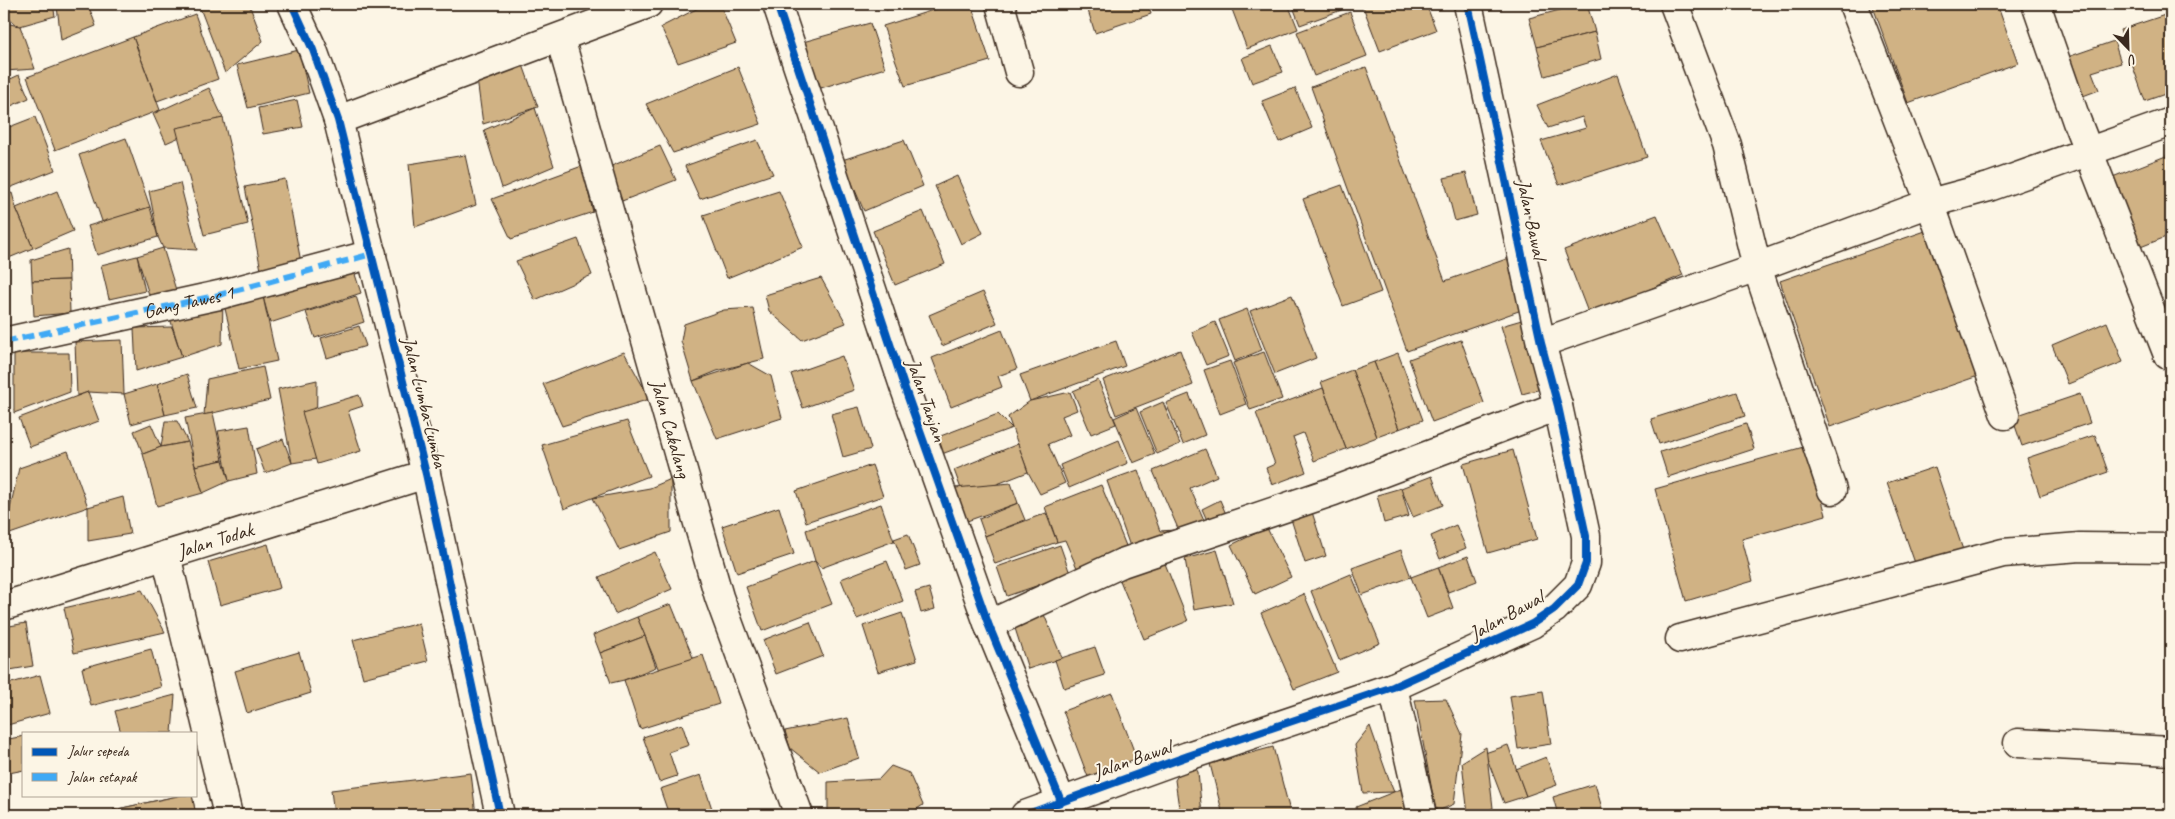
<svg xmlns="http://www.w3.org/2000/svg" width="2175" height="819" font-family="Caveat,sans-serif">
<rect width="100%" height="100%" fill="#fcf5e5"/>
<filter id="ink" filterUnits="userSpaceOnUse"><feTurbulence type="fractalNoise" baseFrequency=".02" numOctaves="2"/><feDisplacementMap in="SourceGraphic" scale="10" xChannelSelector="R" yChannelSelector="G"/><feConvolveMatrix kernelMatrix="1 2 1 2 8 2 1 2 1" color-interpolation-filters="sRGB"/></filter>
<g filter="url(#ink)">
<g fill="#d0b284" stroke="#3b2a1e">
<polygon points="12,4 53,4 55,16 20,26 13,23 4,11 4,7"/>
<polygon points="63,4 88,4 96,26 61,40 57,6"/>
<polygon points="189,4 200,4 190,8"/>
<polygon points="212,4 249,4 263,41 225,73 200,8"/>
<polygon points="706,4 720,4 736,43 678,63 661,27"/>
<polygon points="886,4 910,4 886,10"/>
<polygon points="952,4 971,4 990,61 905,86 883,26"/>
<polygon points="1086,4 1148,4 1151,14 1095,33"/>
<polygon points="1230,4 1288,4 1298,29 1247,49"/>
<polygon points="1292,4 1345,4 1347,8 1300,25"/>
<polygon points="1362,4 1426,4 1436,30 1380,51"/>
<polygon points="1530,4 1547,4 1530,7"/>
<polygon points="1583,4 1587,4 1595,32 1537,47 1529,18"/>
<polygon points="1872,4 1997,4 2018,63 1908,103"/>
<polygon points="1350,12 1367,56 1314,76 1297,32"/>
<polygon points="2171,13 2171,92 2145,101 2120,30"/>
<polygon points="195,14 218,79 157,101 133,37"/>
<polygon points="4,23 20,26 35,69 5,71"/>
<polygon points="870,23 885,68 821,88 803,42"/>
<polygon points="1595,32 1601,59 1545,76 1537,47"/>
<polygon points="133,37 160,110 55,150 27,77"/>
<polygon points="2114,41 2121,63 2092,72 2099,90 2075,99 2062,59"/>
<polygon points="1272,46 1283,72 1252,83 1242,58"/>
<polygon points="299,50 309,93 248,108 237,65"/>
<polygon points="522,62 538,107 483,124 477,79"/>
<polygon points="738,67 761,124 673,153 646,104"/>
<polygon points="1366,67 1445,281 1509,258 1527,308 1407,351 1311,87"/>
<polygon points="1618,74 1647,157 1559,185 1541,141 1586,128 1582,117 1548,128 1537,105"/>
<polygon points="19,75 29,98 4,109 4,82"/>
<polygon points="209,88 223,118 166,143 153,114"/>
<polygon points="1295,88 1312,128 1279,142 1262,101"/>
<polygon points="297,100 303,127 263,134 258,108"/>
<polygon points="535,108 554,166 502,188 484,130"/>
<polygon points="35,117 55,170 4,190 4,129"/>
<polygon points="223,118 248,224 204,235 176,128"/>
<polygon points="126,138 150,207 103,224 79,155"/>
<polygon points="757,140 773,174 700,199 685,166"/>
<polygon points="904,140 923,186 864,211 842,160"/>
<polygon points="660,146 676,180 622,201 609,167"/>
<polygon points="2171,154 2171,235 2138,248 2110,178"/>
<polygon points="465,155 476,205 415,227 409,164"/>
<polygon points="582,166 593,212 511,239 492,199"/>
<polygon points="1466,173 1477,215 1455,221 1444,178"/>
<polygon points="957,176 983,233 961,244 935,186"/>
<polygon points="285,179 301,262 261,270 245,187"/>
<polygon points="180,183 197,250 163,248 158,237 149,191"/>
<polygon points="1342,185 1381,292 1343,306 1303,199"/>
<polygon points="57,191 73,231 33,248 16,208"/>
<polygon points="779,191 803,247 727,278 703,215"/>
<polygon points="12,193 16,208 33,248 4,260 4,195"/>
<polygon points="150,207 158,237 97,255 88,226"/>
<polygon points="923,211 945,264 895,285 873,231"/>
<polygon points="1657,215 1683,275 1589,315 1564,250"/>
<polygon points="1934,228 1984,374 1830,427 1780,281"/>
<polygon points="578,239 592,275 535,300 516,261"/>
<polygon points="163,248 176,290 150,298 137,256"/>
<polygon points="68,249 69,280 32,281 31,260"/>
<polygon points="137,256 145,291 109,299 101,265"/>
<polygon points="352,265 361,293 270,323 262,293"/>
<polygon points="821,278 846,323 802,340 769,311 765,295"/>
<polygon points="69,280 70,313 34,316 32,281"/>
<polygon points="262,292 277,361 239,369 223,300"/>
<polygon points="983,292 997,323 942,346 929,315"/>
<polygon points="1292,295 1316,358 1275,374 1250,311"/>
<polygon points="356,296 364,322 315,338 306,312"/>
<polygon points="223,300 222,344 182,357 169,315"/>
<polygon points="753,308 764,359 717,371 693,381 681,341 684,324 724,310"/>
<polygon points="1247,309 1262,350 1235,361 1219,320"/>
<polygon points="1525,319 1545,388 1522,394 1501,326"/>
<polygon points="1215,322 1229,356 1206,365 1192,332"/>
<polygon points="2107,322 2123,362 2068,384 2052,345"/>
<polygon points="359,326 366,346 327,358 321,338"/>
<polygon points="172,327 182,357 136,371 134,328"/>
<polygon points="1002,330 1017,369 998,376 1002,387 951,407 932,358"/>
<polygon points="122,340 124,394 88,392 77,396 75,342"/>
<polygon points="1461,340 1484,403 1432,422 1409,359"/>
<polygon points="1116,341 1125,366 1030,401 1020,375"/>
<polygon points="1180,350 1193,385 1116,415 1103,380"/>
<polygon points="624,352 650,399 562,426 543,384"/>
<polygon points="1264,352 1282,399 1250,410 1233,363"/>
<polygon points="14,353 69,353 70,392 14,413"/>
<polygon points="1398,353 1423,420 1399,429 1374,362"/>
<polygon points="842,356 854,390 803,408 791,374"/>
<polygon points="1230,361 1246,404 1220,414 1204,370"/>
<polygon points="1374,362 1399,429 1377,437 1352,370"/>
<polygon points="748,363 771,376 782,418 717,439 693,381"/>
<polygon points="263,367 270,400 204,415 207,379"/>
<polygon points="1352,370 1377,437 1346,449 1321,382"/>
<polygon points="187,374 197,408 165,415 157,384"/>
<polygon points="317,380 316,459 292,463 278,389"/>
<polygon points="1098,380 1116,424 1091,434 1073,391"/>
<polygon points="157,384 165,415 131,424 124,394"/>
<polygon points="1323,388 1346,449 1314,461 1303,433 1293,437 1306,472 1272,485 1266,468 1275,464 1256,413"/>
<polygon points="88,392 99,421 30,447 19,418"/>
<polygon points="1070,392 1077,410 1062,416 1070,435 1048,444 1065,483 1040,494 1028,472 1008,417 1030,401"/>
<polygon points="1737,392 1745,416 1659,444 1651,419"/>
<polygon points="1189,394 1205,435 1183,444 1166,403"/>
<polygon points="2080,394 2090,423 2022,446 2012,417"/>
<polygon points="359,395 363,406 348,411 361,451 317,464 302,412"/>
<polygon points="1163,402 1180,444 1157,454 1140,412"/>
<polygon points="859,407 871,449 843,457 831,414"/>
<polygon points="1136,408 1155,454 1133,463 1114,418"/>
<polygon points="213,413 223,460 195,466 185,418"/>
<polygon points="998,414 1012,428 939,455 938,437"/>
<polygon points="165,421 177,421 188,442 161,447"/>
<polygon points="627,421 649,476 564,509 542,445"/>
<polygon points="151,424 161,447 143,454 134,431"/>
<polygon points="1746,424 1754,449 1668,477 1660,452"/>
<polygon points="249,426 257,474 229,481 218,431"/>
<polygon points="2095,435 2108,472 2040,496 2027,458"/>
<polygon points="283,439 292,463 265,473 256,449"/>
<polygon points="1119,440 1128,463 1069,488 1060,465"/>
<polygon points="188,442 203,493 157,506 143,454 161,447"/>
<polygon points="1018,444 1028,472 964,497 954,470"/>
<polygon points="1807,446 1826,515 1742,539 1753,581 1686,601 1655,489"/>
<polygon points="1205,449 1217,476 1190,488 1208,529 1183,540 1153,471"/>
<polygon points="1513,450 1537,539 1488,553 1463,464"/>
<polygon points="68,451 88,507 4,536 19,468"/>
<polygon points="223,460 229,481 203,493 195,466"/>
<polygon points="872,465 883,496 806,522 796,491"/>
<polygon points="1935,467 1963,550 1916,566 1887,483"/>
<polygon points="1138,470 1160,531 1174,530 1177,539 1133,555 1107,481"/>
<polygon points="1432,476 1443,505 1413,517 1401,488"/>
<polygon points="671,479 671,532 619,550 593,498 650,488"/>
<polygon points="1011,483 1018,503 967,521 955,488"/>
<polygon points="1101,485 1131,558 1090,563 1077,568 1065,540 1057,542 1045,507"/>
<polygon points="1401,488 1409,516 1384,523 1377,495"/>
<polygon points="123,497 130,534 88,541 88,507"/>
<polygon points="1220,500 1228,519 1210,527 1202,509"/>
<polygon points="1018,503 1025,520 985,536 979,519"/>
<polygon points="881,504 894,541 821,568 815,561 806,530"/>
<polygon points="779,507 794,554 737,573 722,526"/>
<polygon points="1312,512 1326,556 1305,563 1291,519"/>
<polygon points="1046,513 1057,542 995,564 985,536"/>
<polygon points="1456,525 1466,548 1440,559 1431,536"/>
<polygon points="1267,528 1291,577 1255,594 1231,545"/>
<polygon points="908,534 920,565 906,570 894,539"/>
<polygon points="268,544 280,588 220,605 208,562"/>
<polygon points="1060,545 1074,585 1048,593 1045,583 1007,596 997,567"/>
<polygon points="1217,550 1233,603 1194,610 1185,559"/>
<polygon points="1401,550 1411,577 1362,595 1352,568"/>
<polygon points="655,552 672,589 615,614 599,577"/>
<polygon points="1468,556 1477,581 1448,592 1438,567"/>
<polygon points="815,561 832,604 762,631 746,587"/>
<polygon points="887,561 903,601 857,619 841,579"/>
<polygon points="1164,561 1188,621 1144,639 1119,578"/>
<polygon points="1438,567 1453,608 1427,618 1411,577"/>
<polygon points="1351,574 1380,643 1339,660 1311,591"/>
<polygon points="929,588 935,609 921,613 915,592"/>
<polygon points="142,590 165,632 74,653 64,608"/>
<polygon points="1304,594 1337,672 1294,689 1261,613"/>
<polygon points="671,604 694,660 660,673 637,617"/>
<polygon points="1043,612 1062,658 1028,669 1013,622"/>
<polygon points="902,613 917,660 878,672 863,626"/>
<polygon points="637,617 645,636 600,653 593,635"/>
<polygon points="810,622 823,656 776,674 763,640"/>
<polygon points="26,623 33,666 4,671 4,627"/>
<polygon points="419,623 428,661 363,678 353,640"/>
<polygon points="645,636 656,667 624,680 611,683 600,653"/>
<polygon points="1095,647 1105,675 1064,688 1055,660"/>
<polygon points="151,649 161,687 91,706 82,668"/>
<polygon points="299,652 311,693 247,713 235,671"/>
<polygon points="703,655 719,704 640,729 624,680"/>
<polygon points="40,675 50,713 4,726 4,685"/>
<polygon points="1543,691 1551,744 1518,749 1510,696"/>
<polygon points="1112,693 1137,759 1088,777 1063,711"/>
<polygon points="175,695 172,733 121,733 115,711"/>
<polygon points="1446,699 1462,734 1454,804 1436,812 1415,700"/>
<polygon points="848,718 859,758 820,772 790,748 785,731"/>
<polygon points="682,724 689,745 669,752 677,776 659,782 643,737"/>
<polygon points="1370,726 1389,780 1394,792 1363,793 1355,745"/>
<polygon points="24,736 24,770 4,774 4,740"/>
<polygon points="1508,745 1526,796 1504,803 1485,753"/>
<polygon points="1273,747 1291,815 1223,815 1210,764"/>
<polygon points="1486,747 1493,808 1480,815 1468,815 1462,762"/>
<polygon points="1546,757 1557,785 1526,796 1516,769"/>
<polygon points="1189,758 1198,772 1202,815 1180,815 1175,780"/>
<polygon points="891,766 909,773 923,805 908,815 829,815 828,811 828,782 879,779"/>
<polygon points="471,773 476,815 334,815 331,790"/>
<polygon points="701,775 714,815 669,815 660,789"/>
<polygon points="1595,784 1604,815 1558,815 1553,797"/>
<polygon points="1411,785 1420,815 1357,815 1356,807"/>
<polygon points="182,795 192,795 196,815 114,815 113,810"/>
<polygon points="182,795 192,795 196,815 119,815 113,810"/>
</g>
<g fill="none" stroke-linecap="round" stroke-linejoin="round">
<g stroke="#3b2a1e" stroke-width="31">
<g id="minor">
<polyline points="292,4 313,50 338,120 426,474 500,815"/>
<polyline points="777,4 904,386 989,626 1061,801"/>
<polyline points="1000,4 1019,72"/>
<polyline points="1674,4 1727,145 1757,267 1832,490"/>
<polyline points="1853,4 1930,203 2005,415"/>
<polyline points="2036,4 2077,122 2168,355"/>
<path id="s1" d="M560,38L719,597L799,815"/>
<polyline points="338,120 648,4"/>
<polyline points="4,342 219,295 372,254"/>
<polyline points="1541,343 1757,267 1930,203 1989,187 2171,122"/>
<polyline points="166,555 228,815"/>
<path id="s2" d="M4,606L426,474"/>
<polyline points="989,626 999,620 1122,563 1334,491 1558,406"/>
<polyline points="1680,639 2003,553 2080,547 2171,548"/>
<polyline points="1393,687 1422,815"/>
<polyline points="2018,743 2171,751"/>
<polyline points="1025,815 1188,756 1393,687 1532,624 1554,609 1578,585 1586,563 1586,536 1558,406 1541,343 1468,4"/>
</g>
</g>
<use href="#minor" stroke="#fcf5e5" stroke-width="28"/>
<path stroke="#3fa9f5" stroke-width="6" stroke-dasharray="12 6" stroke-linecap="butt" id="s3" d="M4,342L219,295L372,254"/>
<g stroke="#fcf5e5" stroke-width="11">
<g id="cycleway">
<polyline points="292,4 313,50 338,120 426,474 500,815"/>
<polyline points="777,4 904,386 989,626 1061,801"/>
<polyline points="1025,815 1188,756 1393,687 1532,624 1554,609 1578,585 1586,563 1586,536 1558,406 1541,343 1468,4"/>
</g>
</g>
<use href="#cycleway" stroke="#0057b8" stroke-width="8"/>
</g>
</g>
<g text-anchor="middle" stroke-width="4" stroke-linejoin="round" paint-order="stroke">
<g font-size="20" fill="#3b2a1e" stroke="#fcf5e5">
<text transform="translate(1532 219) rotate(78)" y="7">Jalan Bawal</text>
<text dy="7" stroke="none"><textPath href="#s3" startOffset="189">Gang Tawes 1</textPath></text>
<text transform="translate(927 400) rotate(71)" y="7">Jalan Tanjan</text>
<text transform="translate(425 402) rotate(76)" y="7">Jalan Lumba-Lumba</text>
<text dy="7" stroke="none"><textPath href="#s1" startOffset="406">Jalan Cakalang</textPath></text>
<text dy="7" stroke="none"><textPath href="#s2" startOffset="221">Jalan Todak</textPath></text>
<text transform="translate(1506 615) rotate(-29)" y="7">Jalan Bawal</text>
<text transform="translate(1132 759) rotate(-19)" y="7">Jalan Bawal</text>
</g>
</g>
<rect width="2175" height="819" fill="none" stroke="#fcf5e5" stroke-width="20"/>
<rect x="10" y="10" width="2155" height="799" fill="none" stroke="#3b2a1e" stroke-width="2" filter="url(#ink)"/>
<rect x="22" y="732" width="175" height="65" fill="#fcf5e5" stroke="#afa495"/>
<rect x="32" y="748" width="25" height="8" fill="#0057b8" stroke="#afa495"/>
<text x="68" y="756" font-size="15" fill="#3b2a1e">Jalur sepeda</text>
<rect x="32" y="773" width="25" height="8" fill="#3fa9f5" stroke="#afa495"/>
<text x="68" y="782" font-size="15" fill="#3b2a1e">Jalan setapak</text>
<g transform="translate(2128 48) rotate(157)" stroke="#fcf5e5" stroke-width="4" paint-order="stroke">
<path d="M0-4L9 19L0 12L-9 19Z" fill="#3b2a1e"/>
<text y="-8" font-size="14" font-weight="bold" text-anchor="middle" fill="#3b2a1e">U</text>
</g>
</svg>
